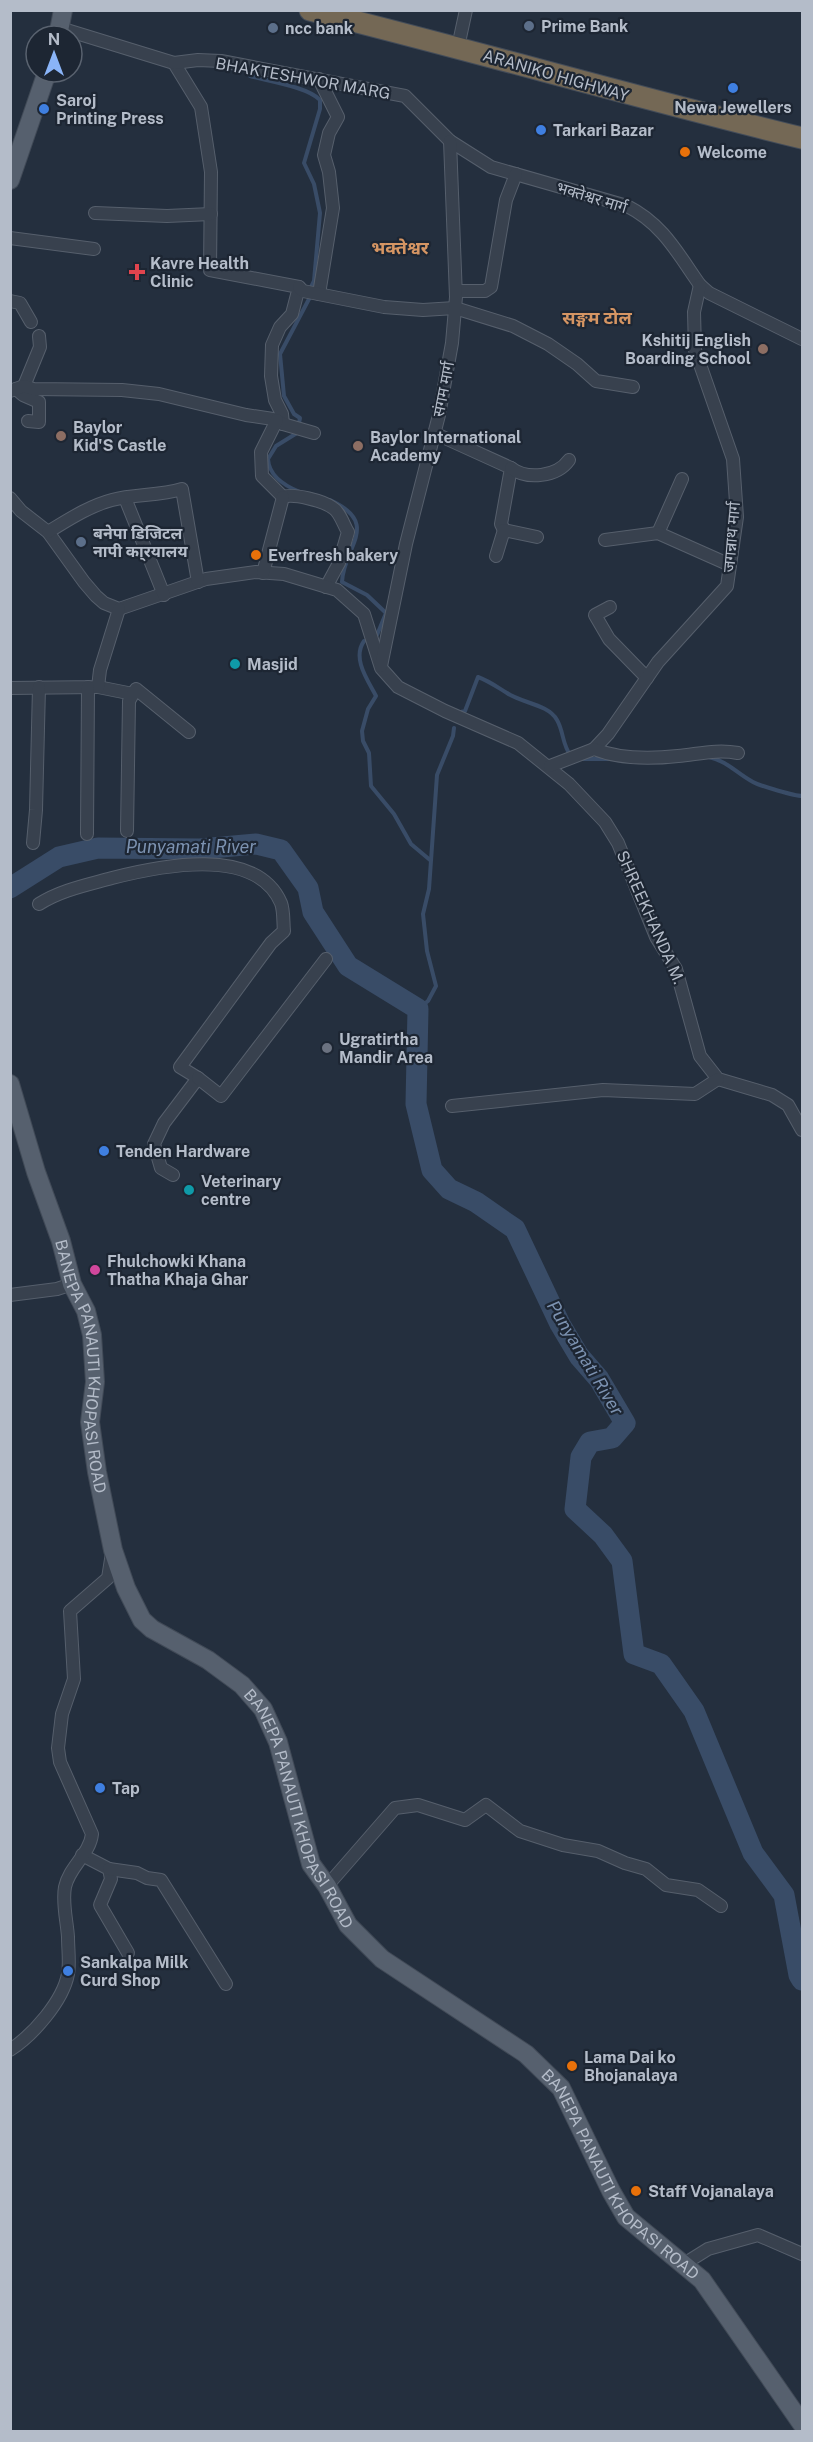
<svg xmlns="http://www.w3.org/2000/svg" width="813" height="2442" font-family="'Public Sans','Noto Sans Devanagari',sans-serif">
<rect width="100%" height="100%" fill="#242f3e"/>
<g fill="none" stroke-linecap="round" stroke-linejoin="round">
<g stroke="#394c67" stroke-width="4">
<path d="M250,76C268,81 308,87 320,100V109L304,163L314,184L320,213L314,281L311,287"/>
<path d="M300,492C285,486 269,476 268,459L276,446L297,433L300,418L294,414L284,396L280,354L309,299"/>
<path d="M330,500C382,524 343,547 342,582L367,595L386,613L377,635"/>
<path d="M364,641C352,658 367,679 376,696L368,709L362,731L363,741L369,753L371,786L394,814L411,844L430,860"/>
<path d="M461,712L465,711L478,677C489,681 497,687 507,693C521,703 548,704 557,720C564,732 562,745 571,756"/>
<path d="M709,757C729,762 736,773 753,782C760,786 795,796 802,796"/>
<polyline points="581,759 609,759"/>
<polyline points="418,1009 428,1001 436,986 427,951 423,914 429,889 437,775 453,736 454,728"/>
</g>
<polyline stroke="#394c67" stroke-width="21" points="10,888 59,857 98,848 200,849 256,844 281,850 308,888 313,912 348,966 418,1009 416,1104 432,1170 449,1189 476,1202 515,1229 560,1324 579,1356 599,1379 625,1423 612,1438 590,1442 581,1457 575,1509 603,1535 622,1561 634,1654 661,1664 694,1711 753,1853 784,1895 799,1975 802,1980"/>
<g stroke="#565f6c" stroke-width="14">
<g id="street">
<polyline points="60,28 174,63 201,107 211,172 210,270 299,287 292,314 280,327 272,345 271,376 275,400 282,414 283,424"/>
<polyline points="458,47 466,10"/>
<path d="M174,63L198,60L221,61L405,96L450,141L491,167L627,206C663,224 678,254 700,285L709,293L802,339"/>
<polyline points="319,79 338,117 329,133 324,155 329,172 333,208 319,294"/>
<polyline points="95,213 167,216 211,214"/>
<polyline points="10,238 94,249"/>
<polyline points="299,287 303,291 384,307 423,310 455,308 513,326 548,344 577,364 596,381 633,387"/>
<polyline points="456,291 485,291 491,287 506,200 516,174"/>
<polyline points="10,301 20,303 31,322"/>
<polyline points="24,386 40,347 39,336"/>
<polyline points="16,389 23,395 39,402 39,422 28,421"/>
<polyline points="10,391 24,386 33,389 122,390 159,394 246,415 273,419 283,424 314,433"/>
<polyline points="277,420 261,452 262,476 283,497"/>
<polyline points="434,433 511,468 501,524 504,530"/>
<path d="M511,468C527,480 557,477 569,460"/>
<path d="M283,497C293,493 324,501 333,508C340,512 344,526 348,532L339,563L326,587"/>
<polyline points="10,498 21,511 48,532 84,582 96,596 104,603 119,609 206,579 256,572 284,574 337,590 364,614 381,668 398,687 445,711 518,743 569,784 605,822 618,843 656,937 676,969 700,1056 718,1079 772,1095 788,1105 802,1130"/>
<polyline points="125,498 164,595"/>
<path d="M48,532C68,520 89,506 112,500C135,494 159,496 182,489L198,582"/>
<polyline points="658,533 682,479"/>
<polyline points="605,540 658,533 730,565"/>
<polyline points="496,556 504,530 537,537"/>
<polyline points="263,573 283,497"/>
<polyline points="610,607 595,615 609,639 647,678"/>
<polyline points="381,666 406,544 439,415 452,343 456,297 450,141"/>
<polyline points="98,687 133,694"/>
<polyline points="10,688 98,687 100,670 119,609"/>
<polyline points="594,749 608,734 658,662 727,586 737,517 733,459 695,350 694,312 700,285"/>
<path d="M550,766L594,749C619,759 651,759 678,756C699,754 717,749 738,753"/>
<polyline points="127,831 129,701 136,689 189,732"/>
<polyline points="87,834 88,687"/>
<polyline points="33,843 36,810 39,687"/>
<path d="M39,904C61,890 87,885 112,878C159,866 256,845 281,903C284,911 283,922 284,931L271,943L180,1067L198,1078L164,1123L154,1144L161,1168L173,1175"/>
<polyline points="198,1078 221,1096 326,959"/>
<polyline points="452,1106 603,1090 695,1094 718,1079"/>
<polyline points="10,1295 57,1289 72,1284"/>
<polyline points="82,1855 109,1869 111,1879 100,1905 128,1953"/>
<polyline points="109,1869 137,1873 147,1878 161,1880 226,1984"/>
<polyline points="327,1886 395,1808 418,1805 465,1820 486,1805 520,1831 563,1845 598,1851 625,1863 646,1869 666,1885 698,1890 721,1906"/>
<path d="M10,2050C33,2035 63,2001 68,1974C70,1963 68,1949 68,1937C67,1921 62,1903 65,1887C69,1867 90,1854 92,1834L60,1762L58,1748L62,1714L74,1679L70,1611L108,1578L112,1553"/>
<polyline points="684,2264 708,2249 758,2235 802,2254"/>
</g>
</g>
<g stroke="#414a57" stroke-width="20">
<g id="primary">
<polyline points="58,36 63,10"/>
<polyline points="10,180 47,72"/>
<path id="s1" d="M10,1084L36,1172L61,1241L72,1284L86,1311L92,1335L95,1382L90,1422L97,1472L113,1550L126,1588L142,1620L152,1629L208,1660L242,1685L263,1709L278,1742L311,1864L327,1886L348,1925L382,1959L526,2054L561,2088L611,2191L626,2217L702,2280L802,2424"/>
</g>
</g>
<g stroke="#434c59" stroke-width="23">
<path id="highway" d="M310,10C475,51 638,98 802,138"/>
</g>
<use href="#street" stroke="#38414e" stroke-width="12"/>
<use href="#primary" stroke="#56606e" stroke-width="18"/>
<use href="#highway" stroke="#746855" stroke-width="21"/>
</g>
<g fill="#5c6f8a" stroke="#1d2633" stroke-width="2">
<circle cx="529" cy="26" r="6"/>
<circle cx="273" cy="28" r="6"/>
<circle cx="81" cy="542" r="6"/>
</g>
<g fill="#3f7fe0" stroke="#1d2633" stroke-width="2">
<circle cx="733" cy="88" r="6"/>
<circle cx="44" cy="109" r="6"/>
<circle cx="541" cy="130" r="6"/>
<circle cx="104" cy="1151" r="6"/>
<circle cx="100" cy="1788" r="6"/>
<circle cx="68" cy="1971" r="6"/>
</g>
<g fill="#e8710a" stroke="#1d2633" stroke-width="2">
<circle cx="685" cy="152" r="6"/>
<circle cx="256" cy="555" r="6"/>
<circle cx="572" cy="2066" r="6"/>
<circle cx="636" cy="2191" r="6"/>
</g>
<path fill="#e0444e" stroke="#1d2633" stroke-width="2" d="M134 263h6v6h6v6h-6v6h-6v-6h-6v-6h6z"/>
<g fill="#8d6e63" stroke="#1d2633" stroke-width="2">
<circle cx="763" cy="349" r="6"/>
<circle cx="61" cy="436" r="6"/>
<circle cx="358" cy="446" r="6"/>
</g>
<g fill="#0f9aa8" stroke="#1d2633" stroke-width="2">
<circle cx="235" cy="664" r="6"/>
<circle cx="189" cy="1190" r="6"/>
</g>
<circle fill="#6b7280" stroke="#1d2633" stroke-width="2" cx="327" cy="1048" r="6"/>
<circle fill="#d1479c" stroke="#1d2633" stroke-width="2" cx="95" cy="1270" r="6"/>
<g text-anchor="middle" stroke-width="4.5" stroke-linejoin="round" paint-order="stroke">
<g font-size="16" font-weight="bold" fill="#b4bcc9" stroke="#1d2633" text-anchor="start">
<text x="541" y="32">Prime Bank</text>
<text x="285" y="34">ncc bank</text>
<text x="56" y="106">Saroj<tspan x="56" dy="18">Printing Press</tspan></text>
<text x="733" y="113" text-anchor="middle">Newa Jewellers</text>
<text x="553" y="136">Tarkari Bazar</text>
<text x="697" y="158">Welcome</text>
<text x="150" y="269">Kavre Health<tspan x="150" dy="18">Clinic</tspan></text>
<text x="751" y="346" text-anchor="end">Kshitij English<tspan x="751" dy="18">Boarding School</tspan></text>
<text x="73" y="433">Baylor<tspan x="73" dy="18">Kid'S Castle</tspan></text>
<text x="370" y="443">Baylor International<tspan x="370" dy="18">Academy</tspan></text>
<text x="93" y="539">बनेपा डिजिटल<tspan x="93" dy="18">नापी का्रयालय</tspan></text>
<text x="268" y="561">Everfresh bakery</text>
<text x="247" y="670">Masjid</text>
<text x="339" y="1045">Ugratirtha<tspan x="339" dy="18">Mandir Area</tspan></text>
<text x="116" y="1157">Tenden Hardware</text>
<text x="201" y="1187">Veterinary<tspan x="201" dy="18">centre</tspan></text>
<text x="107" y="1267">Fhulchowki Khana<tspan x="107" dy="18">Thatha Khaja Ghar</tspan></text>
<text x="112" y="1794">Tap</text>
<text x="80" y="1968">Sankalpa Milk<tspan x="80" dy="18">Curd Shop</tspan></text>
<text x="584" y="2063">Lama Dai ko<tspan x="584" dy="18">Bhojanalaya</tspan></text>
<text x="648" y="2197">Staff Vojanalaya</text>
</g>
<g font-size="16" fill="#b4bcc9" stroke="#1d2633">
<text transform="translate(556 75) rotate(16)" y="6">ARANIKO HIGHWAY</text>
<text transform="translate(303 78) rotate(10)" y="6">BHAKTESHWOR MARG</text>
<text transform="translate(592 197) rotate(17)" y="6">भक्तेश्वर मार्ग</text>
<text transform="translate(443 389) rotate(-79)" y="6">संगम मार्ग</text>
<text transform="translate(731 537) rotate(-85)" y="6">जगन्नाथ मार्ग</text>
<text transform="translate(651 917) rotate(66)" y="6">SHREEKHANDA M.</text>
<text dy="6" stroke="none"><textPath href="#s1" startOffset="294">BANEPA PANAUTI KHOPASI ROAD</textPath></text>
<text dy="6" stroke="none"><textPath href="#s1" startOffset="816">BANEPA PANAUTI KHOPASI ROAD</textPath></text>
<text dy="6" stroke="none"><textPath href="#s1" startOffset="1320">BANEPA PANAUTI KHOPASI ROAD</textPath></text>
</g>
<g font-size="18" font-weight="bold" fill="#d59563" stroke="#1d2633">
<text x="400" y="254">भक्तेश्वर</text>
<text x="597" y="324">सङ्गम टोल</text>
</g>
<g font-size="18" font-style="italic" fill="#7c92b1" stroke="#1d2633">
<text x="191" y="853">Punyamati River</text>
<text transform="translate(585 1358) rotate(59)" y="6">Punyamati River</text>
</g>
</g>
<rect width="813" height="2442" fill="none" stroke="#b4bcc9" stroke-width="24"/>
<g transform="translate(54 54)"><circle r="28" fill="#1d2633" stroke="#59626f" stroke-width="1.5"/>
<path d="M0-4.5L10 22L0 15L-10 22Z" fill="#8ab4f8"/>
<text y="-9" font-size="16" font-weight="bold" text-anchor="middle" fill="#b4bcc9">N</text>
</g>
</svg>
